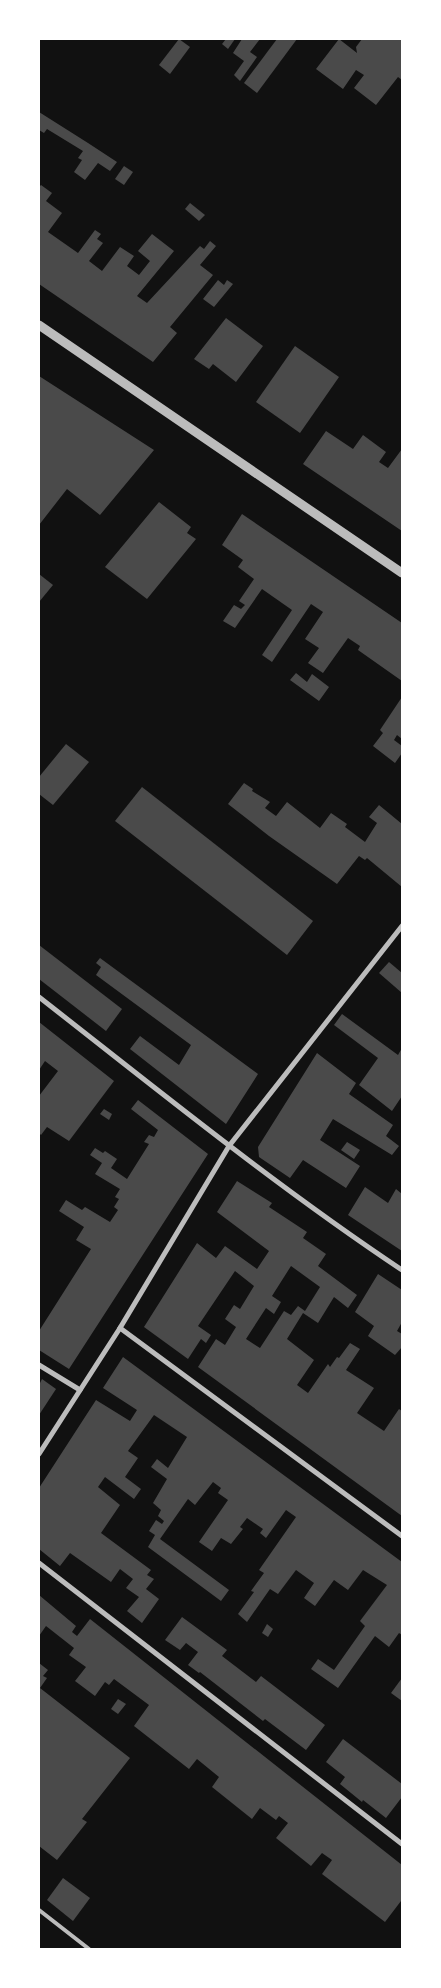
<svg xmlns="http://www.w3.org/2000/svg" width="441" height="1988" font-family="Jost,sans-serif">
<rect width="100%" height="100%" fill="#111"/>
<g fill="#4a4a4a" fill-rule="evenodd">
<polygon points="179,39 190,47 170,74 159,65"/>
<polygon points="226,39 235,39 228,49 222,44"/>
<polygon points="242,39 260,39 250,52 257,57 240,81 234,75 244,61 233,53"/>
<polygon points="277,39 297,39 257,93 244,83"/>
<polygon points="339,39 357,53 356,47 362,39 402,39 402,80 398,77 376,105 354,88 364,75 356,70 343,89 316,69"/>
<polygon points="39,112 88,143 117,162 110,171 98,163 85,180 74,172 82,160 78,158 83,151 47,129 44,133 39,130"/>
<polygon points="124,166 133,172 124,185 115,179"/>
<polygon points="41,185 52,193 46,201 62,213 48,232 78,253 95,230 101,234 97,239 103,243 89,261 102,271 120,247 134,256 127,266 139,275 150,261 138,251 152,234 174,251 137,296 147,303 200,246 204,249 210,241 216,246 200,265 213,275 170,327 177,333 153,362 39,284 39,187"/>
<polygon points="190,203 205,215 199,221 185,209"/>
<polygon points="218,280 224,285 227,280 233,284 214,307 203,299"/>
<polygon points="226,318 263,346 236,382 213,364 209,369 194,359"/>
<polygon points="295,346 339,377 300,433 256,402"/>
<polygon points="39,376 154,450 100,515 67,489 39,525"/>
<polygon points="326,431 353,449 363,435 386,452 379,462 388,468 402,449 402,531 303,464"/>
<polygon points="159,502 191,527 187,533 196,539 147,599 105,567"/>
<polygon points="242,514 402,623 402,681 358,650 360,646 348,638 323,673 308,663 319,648 305,639 323,612 311,604 272,662 262,655 292,610 262,589 235,628 223,621 234,605 241,609 245,605 239,601 254,579 238,567 243,560 222,545"/>
<polygon points="39,574 53,585 39,602"/>
<polygon points="296,673 307,682 312,674 329,687 319,701 290,680"/>
<polygon points="402,697 402,739 397,735 394,740 402,746 402,753 395,763 373,746 383,733 380,730"/>
<polygon points="66,744 89,762 53,805 39,794 39,777"/>
<polygon points="244,783 253,789 252,791 270,802 265,808 276,816 287,802 320,828 331,813 347,824 345,827 365,842 377,823 369,817 379,805 402,824 402,887 367,858 365,860 359,856 337,884 269,836 228,804"/>
<polygon points="142,787 313,921 287,955 115,821"/>
<polygon points="39,945 122,1009 106,1031 39,979"/>
<polygon points="100,958 258,1074 226,1124 130,1049 140,1036 179,1065 191,1045 96,975 101,967 96,963"/>
<polygon points="389,962 402,973 402,993 379,973"/>
<polygon points="342,1014 398,1055 402,1048 402,1096 392,1111 359,1085 378,1058 334,1025"/>
<polygon points="39,1022 114,1081 69,1141 47,1127 41,1135 39,1133 39,1096 58,1071 45,1061 39,1070"/>
<polygon points="317,1053 356,1083 349,1094 393,1125 386,1136 399,1146 392,1155 333,1119 320,1140 360,1166 346,1188 303,1160 290,1178 259,1157 258,1147"/>
<polygon points="138,1100 208,1154 69,1369 39,1350 39,1331 91,1249 76,1240 84,1227 59,1211 66,1200 82,1210 85,1207 110,1222 118,1210 114,1207 119,1199 115,1197 120,1189 95,1174 102,1163 90,1155 95,1148 103,1153 105,1151 117,1159 111,1168 127,1179 149,1144 144,1142 149,1135 154,1137 158,1130 131,1109"/>
<polygon points="104,1109 112,1114 109,1120 100,1114"/>
<polygon points="347,1142 360,1150 354,1159 341,1150"/>
<path d="M237,1181L272,1203L269,1207L307,1232L303,1238L326,1254L318,1266L357,1295L348,1308L334,1297L318,1323L303,1313L287,1339L314,1360L297,1385L308,1393L328,1364L330,1367L337,1357L339,1358L350,1343L360,1349L346,1370L374,1388L357,1413L384,1431L399,1409L402,1411V1516L198,1367L216,1339L225,1345L236,1327L225,1319L234,1305L240,1309L254,1286L235,1271L198,1326L211,1335L206,1343L201,1339L188,1359L144,1327L197,1243L216,1258L225,1246L257,1269L269,1251L217,1212ZM291,1266L320,1287L305,1311L298,1306L291,1315L284,1311L260,1348L246,1339L266,1308L274,1314L281,1302L272,1296Z"/>
<polygon points="365,1187 388,1203 396,1189 402,1194 402,1251 348,1215"/>
<polygon points="378,1274 402,1290 402,1322 397,1331 402,1334 402,1347 395,1355 368,1336 374,1326 355,1312"/>
<polygon points="123,1357 402,1562 402,1635 399,1633 389,1647 375,1636 338,1688 311,1669 318,1659 334,1670 365,1626 360,1621 387,1585 363,1570 348,1590 334,1580 315,1606 304,1598 314,1583 296,1570 278,1594 270,1589 247,1622 238,1614 254,1592 251,1591 264,1573 259,1570 296,1517 286,1510 266,1538 260,1533 263,1529 247,1518 240,1527 243,1529 231,1544 221,1538 212,1551 199,1542 228,1500 218,1493 221,1488 213,1482 195,1505 188,1499 160,1539 229,1590 221,1601 148,1547 155,1535 149,1531 156,1520 162,1524 164,1521 158,1516 161,1510 153,1503 167,1479 151,1467 157,1459 168,1468 187,1437 154,1415 128,1451 138,1458 125,1477 141,1489 134,1499 105,1477 98,1487 120,1505 101,1533 151,1570 147,1575 154,1579 146,1589 159,1599 142,1623 127,1611 139,1597 126,1588 133,1579 120,1569 111,1582 70,1553 60,1566 39,1549 39,1488 96,1400 130,1421 137,1410 103,1388"/>
<polygon points="42,1379 56,1389 39,1415 39,1385"/>
<polygon points="39,1595 76,1626 72,1632 77,1636 90,1619 402,1865 402,1902 401,1901 385,1922 322,1874 332,1860 322,1853 311,1866 276,1838 288,1823 279,1816 276,1820 260,1808 252,1819 212,1787 219,1777 197,1759 189,1769 134,1726 149,1705 114,1679 109,1685 105,1682 95,1696 75,1681 86,1667 69,1655 74,1648 46,1626 39,1636"/>
<polygon points="182,1617 227,1650 222,1656 256,1682 261,1676 325,1725 306,1750 265,1719 263,1721 200,1672 199,1673 188,1665 198,1652 186,1643 180,1650 165,1640"/>
<polygon points="267,1624 273,1629 268,1637 262,1633"/>
<polygon points="39,1663 48,1670 43,1676 47,1678 40,1688 130,1758 82,1819 87,1822 57,1860 39,1846"/>
<polygon points="402,1678 402,1701 391,1693"/>
<polygon points="118,1699 126,1704 118,1714 111,1709"/>
<polygon points="343,1739 402,1784 402,1797 386,1818 363,1800 362,1802 340,1784 345,1777 326,1762"/>
<polygon points="63,1878 90,1898 73,1921 47,1900"/>
</g>
<g fill="none" stroke-linecap="round" stroke-linejoin="round">
<polyline stroke="#bcbcbc" stroke-width="4" points="39,1910 89,1949"/>
<g stroke="#bcbcbc" stroke-width="5">
<path d="M39,997C158,1090 276,1186 402,1270"/>
<polyline points="120,1328 402,1536"/>
<polyline points="39,1365 80,1390"/>
<polyline points="39,1454 120,1328 229,1146 402,926"/>
<polyline points="39,1563 402,1844"/>
</g>
<polyline stroke="#bcbcbc" stroke-width="9" points="39,325 402,573"/>
</g>
<rect width="441" height="1988" fill="none" stroke="#ffffff" stroke-width="80"/>
</svg>
